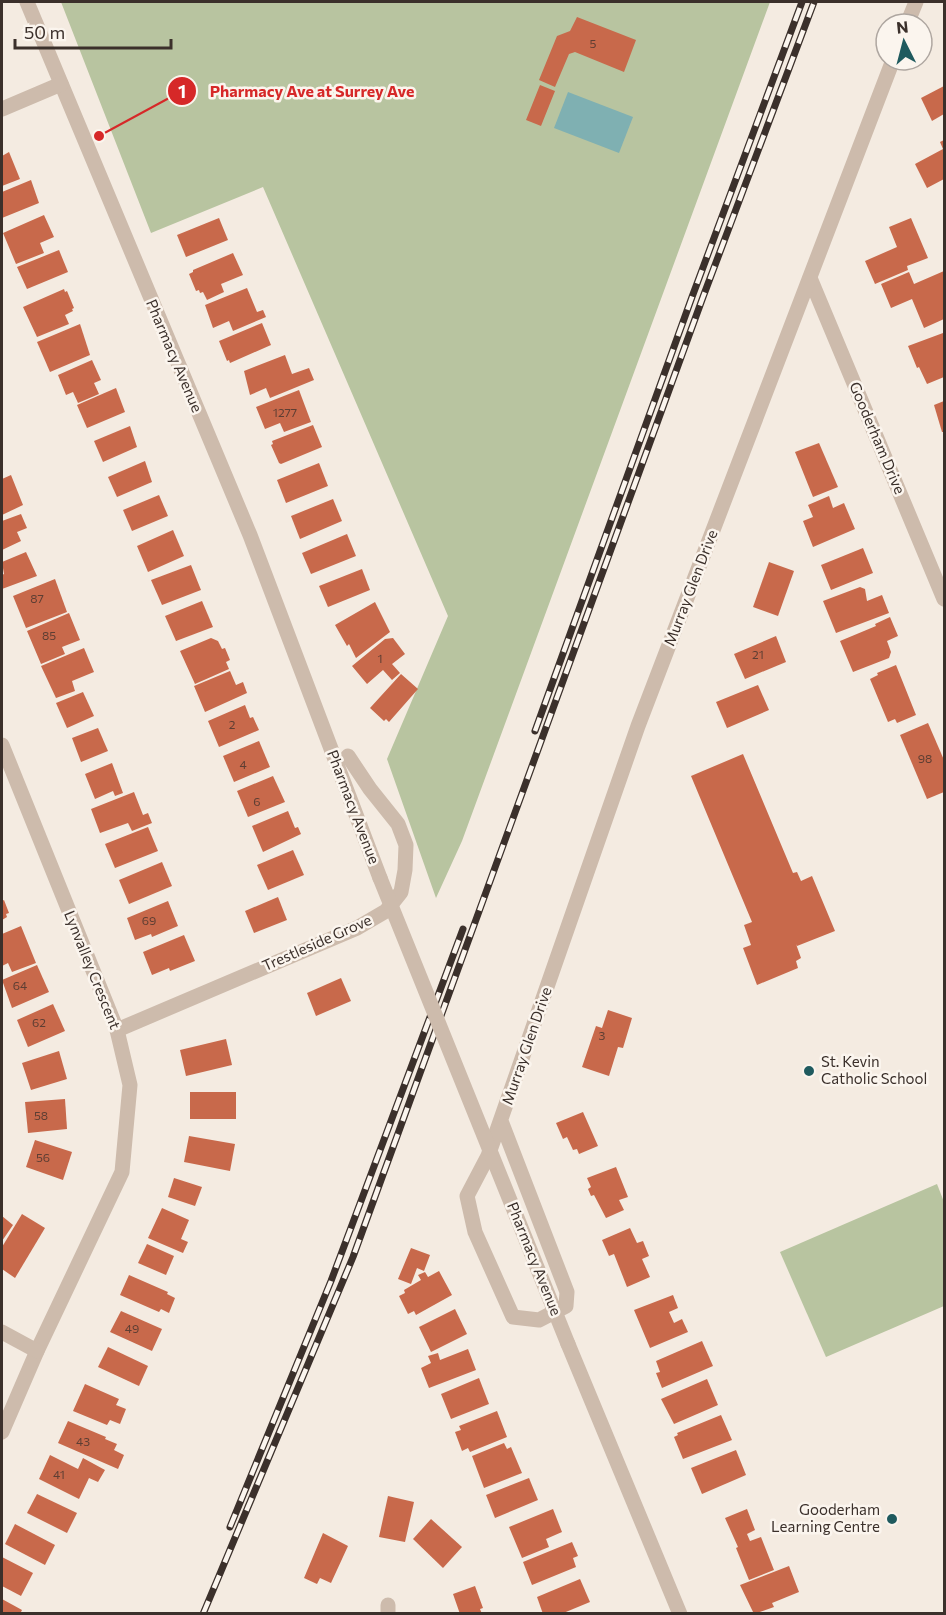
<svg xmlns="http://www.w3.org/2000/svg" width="946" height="1615" font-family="Commissioner,sans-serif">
<rect width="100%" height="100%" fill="#f4ebe1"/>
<g fill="#b8c4a0">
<polygon points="61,2 770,2 462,841 436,898 387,759 448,616 263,187 151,233"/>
<polygon points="937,1184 944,1202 944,1306 826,1357 780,1252"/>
</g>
<polygon fill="#7fb0b2" points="568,92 633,117 619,153 554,128"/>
<g fill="#c8694b">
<polygon points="577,17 636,40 624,72 575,52 569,54 555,87 539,80 557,36 570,31"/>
<polygon points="540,85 555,91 541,126 526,120"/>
<polygon points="944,86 944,114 932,121 921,98"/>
<polygon points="944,140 944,179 927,188 915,164 943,149 940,142"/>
<polygon points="9,152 20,179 2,186 2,156"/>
<polygon points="31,180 39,203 2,218 2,192"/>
<polygon points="44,215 54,237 40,243 44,253 16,264 3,233"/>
<polygon points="219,218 228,240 186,257 177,235"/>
<polygon points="911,218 928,258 907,266 908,270 875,284 865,261 897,247 889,227"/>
<polygon points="59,250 68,272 27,289 17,267"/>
<polygon points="233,253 243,275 221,284 224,292 207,300 203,292 200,293 199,290 196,291 189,274 193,272 193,270"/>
<polygon points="944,271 944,319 924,328 912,299 891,308 881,284 909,272 914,284"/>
<polygon points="247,288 257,312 263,310 266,317 233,331 229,321 213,328 205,305"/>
<polygon points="64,289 65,292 67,291 74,308 72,309 73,311 65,315 69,324 37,337 23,307"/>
<polygon points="262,323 271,345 230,363 229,360 227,361 219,341"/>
<polygon points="80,324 90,355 50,372 37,342"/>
<polygon points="943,333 944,338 944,377 927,384 919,367 917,368 908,346"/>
<polygon points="285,355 292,374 309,368 314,380 270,398 266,388 250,395 244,371"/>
<polygon points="92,360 101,380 94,383 99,394 78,403 73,392 66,395 58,375"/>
<polygon points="116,388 125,412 87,428 77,405"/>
<polygon points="299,390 311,422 284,432 280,423 265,429 256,407"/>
<polygon points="944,401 944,432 942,432 934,405"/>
<polygon points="313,425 322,447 281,464 279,463 271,445 273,444 272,441"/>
<polygon points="130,426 137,447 103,462 94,441"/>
<polygon points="819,443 838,487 813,497 795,452"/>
<polygon points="145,461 152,482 117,497 108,477"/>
<polygon points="319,463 328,486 286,503 277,480"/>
<polygon points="11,475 23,505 2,515 2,479"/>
<polygon points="159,495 168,516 132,531 123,510"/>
<polygon points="829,496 833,508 844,503 855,529 813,547 803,521 813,517 808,505"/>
<polygon points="333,499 342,521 300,539 291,516"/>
<polygon points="21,514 27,528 17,532 21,541 2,550 2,521"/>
<polygon points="173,530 184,556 148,572 137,546"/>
<polygon points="347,534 356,556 311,574 302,553"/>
<polygon points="863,548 873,573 831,590 821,565"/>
<polygon points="26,552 37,576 2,589 2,575 4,574 2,562"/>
<polygon points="769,562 794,571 778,616 753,607"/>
<polygon points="191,565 201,590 162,605 151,580"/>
<polygon points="362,569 370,590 328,607 319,586"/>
<polygon points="55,579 67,612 26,628 13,596"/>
<polygon points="860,587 865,589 867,601 882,595 889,613 836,633 823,601"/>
<polygon points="202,601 213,627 176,641 165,616"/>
<polygon points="375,602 390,632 356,658 349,644 347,646 335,625"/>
<polygon points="69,613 80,640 62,647 65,654 41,664 27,631"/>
<polygon points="890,617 898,636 887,641 891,652 889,658 853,672 840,641 876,626 875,624"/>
<polygon points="776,636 786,662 745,679 734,654"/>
<polygon points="211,638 218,641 222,649 225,648 230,660 226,662 229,669 195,684 180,651"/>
<polygon points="393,638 405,654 392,664 400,673 392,680 383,670 367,684 352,666 385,639"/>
<polygon points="84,648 94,672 72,681 75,691 56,698 41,666"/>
<polygon points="896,665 916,715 897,723 895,719 888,722 870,679 878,675 877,673"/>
<polygon points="230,671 236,685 243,682 247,693 205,712 194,686"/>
<polygon points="401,674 418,689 389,722 386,719 384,721 370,708"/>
<polygon points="758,685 769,710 727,728 716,702"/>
<polygon points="83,692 94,716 67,728 56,703"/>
<polygon points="245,705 250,718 253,717 259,730 219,747 208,721"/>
<polygon points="928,723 944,760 944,792 927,799 900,735"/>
<polygon points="98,728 108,751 81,762 72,738"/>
<polygon points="259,741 270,767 234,782 223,756"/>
<polygon points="743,754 793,873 797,872 801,881 812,876 835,931 797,946 796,944 801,958 796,961 798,968 757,985 743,948 751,945 744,925 752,922 691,776"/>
<polygon points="112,763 123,793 115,796 113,791 95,799 85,774"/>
<polygon points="273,776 285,802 248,817 237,791"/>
<polygon points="134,792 143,815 148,813 152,823 132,831 128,823 100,833 91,809"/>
<polygon points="288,811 295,828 298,827 301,834 263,852 252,826"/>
<polygon points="148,827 158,851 115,868 105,844"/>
<polygon points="293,850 304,875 268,890 257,865"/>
<polygon points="162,862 172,886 129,904 119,880"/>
<polygon points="278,897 287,920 254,933 245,911"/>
<polygon points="4,900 9,913 6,914 7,917 2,920 2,901"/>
<polygon points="168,901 178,926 152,937 151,934 135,940 127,918"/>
<polygon points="21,926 36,963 12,972 8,963 2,966 2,934"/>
<polygon points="184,935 195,961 170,971 169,968 152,975 143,952"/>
<polygon points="37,965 49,992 12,1008 2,980"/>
<polygon points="341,978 351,1001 316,1016 307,993"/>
<polygon points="53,1004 65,1031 28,1047 17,1020"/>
<polygon points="608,1010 632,1018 623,1048 618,1047 609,1076 582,1067 596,1026 602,1028"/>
<polygon points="226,1039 232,1065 186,1076 180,1050"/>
<polygon points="59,1051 67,1079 31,1090 22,1063"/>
<rect x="190" y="1092" width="46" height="27"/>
<polygon points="65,1099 67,1129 28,1133 25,1102"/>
<polygon points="583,1112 598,1146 579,1154 577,1149 573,1150 567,1137 563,1139 556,1123"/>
<polygon points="189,1136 235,1144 230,1171 184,1162"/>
<polygon points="35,1140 72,1152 63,1180 26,1167"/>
<polygon points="616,1167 628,1197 619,1200 624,1210 606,1218 594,1195 591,1196 588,1189 591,1187 587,1178"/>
<polygon points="174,1178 202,1187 195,1206 168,1197"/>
<polygon points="162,1208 189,1220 181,1239 188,1242 183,1253 148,1238"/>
<polygon points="22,1214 45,1228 15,1278 2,1269 2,1247"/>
<polygon points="2,1216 13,1225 2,1241"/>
<polygon points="630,1228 637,1243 643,1241 649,1256 642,1259 650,1277 627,1287 614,1254 609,1256 602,1240"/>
<polygon points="147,1244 174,1256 166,1275 138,1263"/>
<polygon points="411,1248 430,1255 424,1271 417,1268 411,1284 398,1279"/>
<polygon points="439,1271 452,1295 416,1315 414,1311 408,1314 399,1296 405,1293 404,1290 421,1280 418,1275 425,1272 428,1277"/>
<polygon points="129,1275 168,1292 167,1294 175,1298 169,1313 161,1309 159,1312 120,1295"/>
<polygon points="673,1295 678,1308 669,1312 674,1323 682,1319 688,1332 650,1348 634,1310"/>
<polygon points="455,1309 467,1334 431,1352 419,1327"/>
<polygon points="121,1311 162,1329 152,1351 110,1332"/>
<polygon points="702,1341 713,1366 662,1388 656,1373 660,1372 656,1361"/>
<polygon points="108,1347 148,1366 139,1386 98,1367"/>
<polygon points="468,1349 476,1370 429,1388 421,1368 431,1363 428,1356 438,1353 440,1360"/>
<polygon points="479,1378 489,1404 451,1419 441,1394"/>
<polygon points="707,1379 718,1405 674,1424 661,1399"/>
<polygon points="85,1384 119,1399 116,1405 126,1409 120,1424 110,1420 107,1425 73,1411"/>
<polygon points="497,1411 507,1437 470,1452 468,1448 462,1451 455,1432 461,1430 459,1426"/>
<polygon points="721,1415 732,1440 683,1459 674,1437 678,1435 677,1433"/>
<polygon points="68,1421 106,1437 105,1439 117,1444 114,1450 124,1455 118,1469 58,1443"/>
<polygon points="504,1443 507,1449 511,1447 522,1473 484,1488 472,1456"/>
<polygon points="736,1450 746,1475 702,1494 691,1468"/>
<polygon points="50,1455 78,1469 83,1458 105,1470 98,1482 89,1478 79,1499 39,1479"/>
<polygon points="529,1478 538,1500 495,1518 486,1495"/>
<polygon points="37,1494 77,1513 67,1533 27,1513"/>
<polygon points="388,1496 414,1502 405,1542 379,1537"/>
<polygon points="553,1509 562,1532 546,1539 549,1547 522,1558 509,1527"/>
<polygon points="747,1509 755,1530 747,1534 750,1541 761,1537 774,1570 749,1580 736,1548 738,1547 725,1518"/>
<polygon points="431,1519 462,1547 443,1568 413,1539"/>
<polygon points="15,1524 55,1545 45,1565 5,1544"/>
<polygon points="323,1533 348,1546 331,1583 320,1578 317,1584 304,1578"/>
<polygon points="572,1542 578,1556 573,1558 576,1567 532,1585 523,1562"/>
<polygon points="2,1557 33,1573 21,1596 2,1586"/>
<polygon points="789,1566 799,1592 772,1603 774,1607 754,1614 740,1585"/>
<polygon points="580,1579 590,1602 561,1614 543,1614 537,1597"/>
<polygon points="475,1586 483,1608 480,1609 482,1614 460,1614 453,1594"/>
<polygon points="2,1599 22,1610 20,1614 2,1614"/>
</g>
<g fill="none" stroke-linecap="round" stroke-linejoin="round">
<g stroke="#cdbbac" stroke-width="15">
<polyline points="27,2 250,535 380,878"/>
<polyline points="907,24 916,2"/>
<polyline points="2,109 61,84"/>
<polyline points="810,278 944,599"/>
<polyline points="2,745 117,1030 130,1085 122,1172 37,1351 2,1432"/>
<polyline points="117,1030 357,928 386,911 401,892 405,870 406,845 398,824 370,789 348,756"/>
<polyline points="501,1121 567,1292 566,1306 539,1320 513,1317 475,1232 467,1196 488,1156 638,726 893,60"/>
<polyline points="2,1332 37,1351"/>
<polyline points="568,1344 680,1614"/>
<polyline points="388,1614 388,1605"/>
</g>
<g stroke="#3b302b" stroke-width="7">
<g id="rail">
<polyline points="535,731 692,297 802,2"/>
<polyline points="230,1527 331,1281 463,929"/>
<polyline points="203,1614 353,1257 703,297 814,2"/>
</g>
</g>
<use href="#rail" stroke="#fbf5ee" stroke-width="4.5" stroke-dasharray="14" stroke-linecap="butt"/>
<polyline stroke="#cdbbac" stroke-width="15" points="380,878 568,1344"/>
</g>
<g fill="#1f5a5e" stroke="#fbf5ee" stroke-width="2">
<circle cx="809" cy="1071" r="6"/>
<circle cx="892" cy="1519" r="6"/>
</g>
<g text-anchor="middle" stroke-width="5" stroke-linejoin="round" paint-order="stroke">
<g font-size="12" fill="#5e3e33">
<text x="593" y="48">5</text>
<text x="285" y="417">1277</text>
<text x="37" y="603">87</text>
<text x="49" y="640">85</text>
<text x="758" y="659">21</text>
<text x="380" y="663">1</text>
<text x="232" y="729">2</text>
<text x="925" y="763">98</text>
<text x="243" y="769">4</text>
<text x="257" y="806">6</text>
<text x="149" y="925">69</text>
<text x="20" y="990">64</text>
<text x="39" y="1027">62</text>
<text x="602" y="1040">3</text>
<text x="41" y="1120">58</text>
<text x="43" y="1162">56</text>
<text x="132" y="1333">49</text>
<text x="83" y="1446">43</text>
<text x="59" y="1479">41</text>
</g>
<g font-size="15" fill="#3b302b" stroke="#fbf5ee">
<text transform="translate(174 356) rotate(67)" y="5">Pharmacy Avenue</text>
<text transform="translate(877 438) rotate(67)" y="5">Gooderham Drive</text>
<text transform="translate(691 588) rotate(-69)" y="5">Murray Glen Drive</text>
<text transform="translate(353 807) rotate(69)" y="5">Pharmacy Avenue</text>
<text transform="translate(317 943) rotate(-24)" y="5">Trestleside Grove</text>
<text transform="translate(92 970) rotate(68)" y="5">Lynvalley Crescent</text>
<text transform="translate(527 1046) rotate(-71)" y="5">Murray Glen Drive</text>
<text transform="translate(534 1259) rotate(68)" y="5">Pharmacy Avenue</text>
</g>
<g font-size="15" fill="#3b302b" stroke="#fbf5ee" text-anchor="start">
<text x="821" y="1067">St. Kevin<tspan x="821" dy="17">Catholic School</tspan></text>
<text x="880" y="1515" text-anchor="end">Gooderham<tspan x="880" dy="17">Learning Centre</tspan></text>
</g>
</g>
<path fill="none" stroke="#d62828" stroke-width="2" d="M99 136L182 91"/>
<g fill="#d62828" stroke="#fbf5ee" stroke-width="2">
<circle cx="99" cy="136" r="6"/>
<circle cx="182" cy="91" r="15"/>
</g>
<g font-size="18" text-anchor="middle" font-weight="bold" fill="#fff">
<text x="182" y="98">1</text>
</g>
<g font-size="16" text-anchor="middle" font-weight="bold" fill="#d62828" stroke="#fbf5ee" stroke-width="5" stroke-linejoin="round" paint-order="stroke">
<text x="312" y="97">Pharmacy Ave at Surrey Ave</text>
</g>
<rect width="946" height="1615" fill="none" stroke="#3b302b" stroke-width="6"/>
<g transform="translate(904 42) rotate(354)"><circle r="28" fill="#fbf5ee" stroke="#aea6a0" stroke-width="1.5"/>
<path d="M0-4.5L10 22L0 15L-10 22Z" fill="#1f5a5e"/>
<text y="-9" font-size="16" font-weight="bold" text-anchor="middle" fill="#3b302b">N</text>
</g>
<path d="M15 39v9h156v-9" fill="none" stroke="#3b302b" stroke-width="3"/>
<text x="24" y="39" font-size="18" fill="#3b302b" stroke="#fbf5ee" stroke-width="4.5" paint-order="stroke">50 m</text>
</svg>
